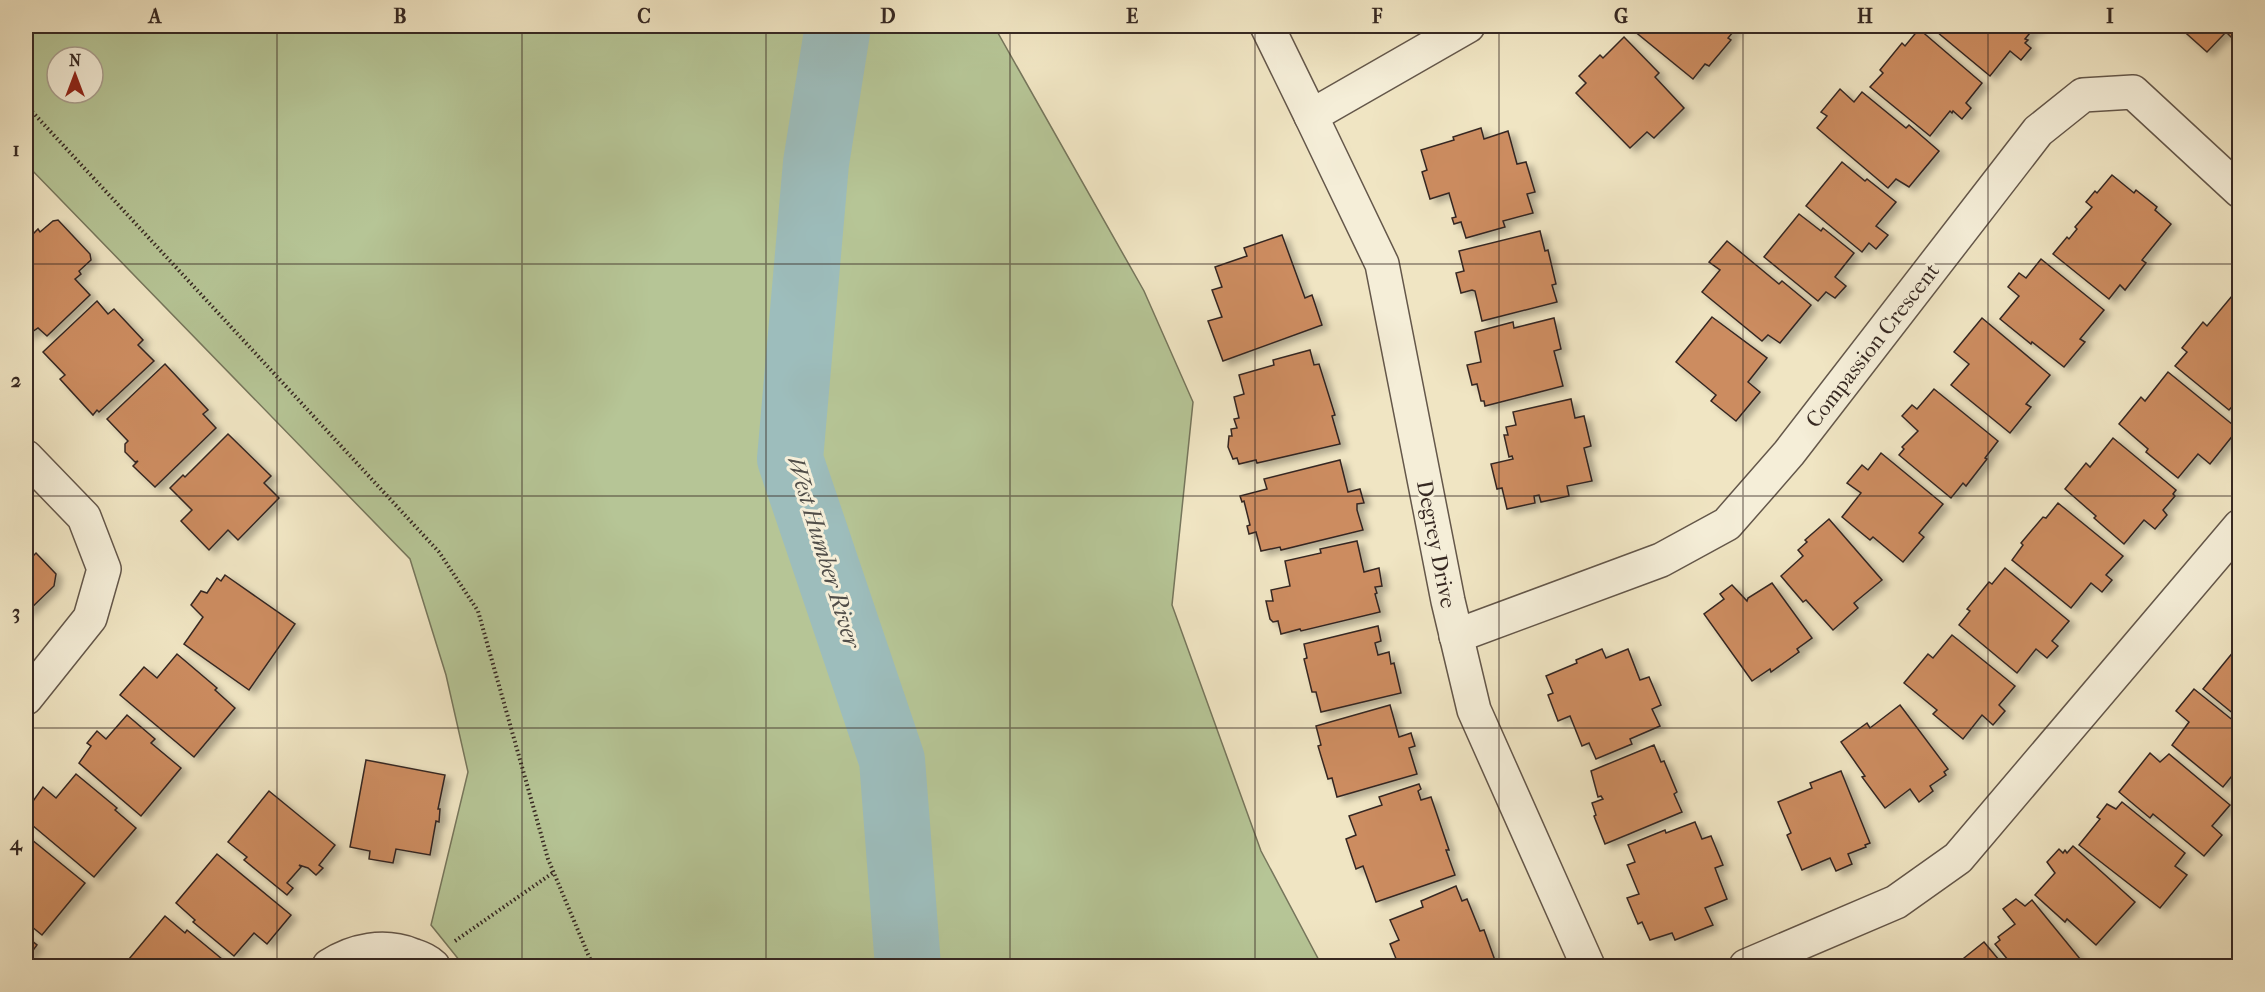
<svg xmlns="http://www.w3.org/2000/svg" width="2265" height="992" font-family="'IM FELL French Canon',serif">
<defs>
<filter id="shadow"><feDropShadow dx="6" dy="4" stdDeviation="3" flood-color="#0004"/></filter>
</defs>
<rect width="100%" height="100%" fill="#f0e5c3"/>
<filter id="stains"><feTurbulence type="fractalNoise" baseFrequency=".00333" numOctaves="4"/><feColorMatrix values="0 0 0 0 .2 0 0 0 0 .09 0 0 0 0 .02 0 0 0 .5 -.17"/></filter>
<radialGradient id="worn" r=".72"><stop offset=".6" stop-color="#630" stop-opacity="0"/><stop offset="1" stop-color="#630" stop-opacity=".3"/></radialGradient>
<path fill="#b6c596" stroke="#76765c" stroke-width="1.5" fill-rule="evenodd" d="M26,26H994L1144,291L1193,402L1172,605L1261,851L1322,966H464L431,925L468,772L446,675L410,559L26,164ZM57,57H93V93H57Z"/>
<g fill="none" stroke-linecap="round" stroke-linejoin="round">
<polyline stroke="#9dbdbc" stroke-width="66" points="838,26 816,163 790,459 892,760 908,966"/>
</g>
<g fill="#cc8c61" stroke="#362822" stroke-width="1.5" filter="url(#shadow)">
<polygon points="1628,26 1738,26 1728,38 1731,40 1709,66 1705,64 1693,79"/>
<polygon points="1932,26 2040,26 2036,30 2034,28 2025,39 2028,40 2025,43 2031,48 2021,60 2010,51 1990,76 1931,27"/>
<polygon points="2178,26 2240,26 2240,32 2233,39 2226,32 2207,52"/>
<polygon points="1919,29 1982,83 1966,103 1971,108 1962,119 1953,111 1952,113 1950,111 1930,136 1870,87 1883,73 1880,70 1902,43 1905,46"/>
<polygon points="1624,37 1659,73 1655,77 1684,108 1654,138 1647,132 1630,148 1576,93 1586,83 1579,76 1600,55 1603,58"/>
<polygon points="1840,89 1854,102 1862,92 1906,128 1909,125 1939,151 1909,187 1896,179 1888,188 1817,128 1827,116 1821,112"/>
<polygon points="1481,128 1484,139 1508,131 1517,164 1526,162 1535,192 1527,194 1533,213 1503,221 1505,227 1466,238 1461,222 1454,224 1452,218 1456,217 1449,193 1430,199 1422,172 1427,170 1421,150 1454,140 1453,137"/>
<polygon points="1842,162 1865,181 1867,179 1896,202 1876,226 1888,235 1876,249 1869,243 1862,252 1806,206"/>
<polygon points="2112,175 2134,193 2136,190 2157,207 2155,210 2171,224 2142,260 2146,263 2125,290 2120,285 2109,299 2053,254 2067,237 2069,239 2077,229 2075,227 2092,207 2086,202 2095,191 2097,193"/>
<polygon points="1799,214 1821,231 1823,228 1854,253 1835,277 1846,286 1835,298 1826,292 1818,301 1764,257"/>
<polygon points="58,220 90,254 91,260 79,271 81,274 75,279 90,295 47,336 38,328 26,336 26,241 38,229 40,232 53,221"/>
<polygon points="1540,231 1545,251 1548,250 1556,284 1552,285 1557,302 1482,321 1475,291 1472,290 1461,293 1456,273 1464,271 1459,251"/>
<polygon points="1282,235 1305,298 1312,295 1322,325 1223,361 1208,321 1222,317 1212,290 1222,287 1215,267 1247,256 1244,248"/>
<polygon points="1727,241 1779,284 1782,281 1811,305 1780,343 1768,335 1762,341 1702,292 1720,270 1709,262"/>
<polygon points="2041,259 2104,310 2080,339 2085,342 2064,367 2032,342 2031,344 2000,319 2019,296 2008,287 2019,273 2026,278"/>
<polygon points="2237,290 2240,292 2240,398 2229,410 2175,366 2187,352 2182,348 2203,322 2207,326"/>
<polygon points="97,301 108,314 114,309 143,340 138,345 154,361 99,412 97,410 93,415 60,379 65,375 43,352"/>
<polygon points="1712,317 1767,358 1748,382 1760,392 1736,421 1711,401 1716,395 1676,362"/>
<polygon points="1554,318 1561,349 1554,351 1563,386 1485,406 1484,401 1481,401 1477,384 1472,385 1467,365 1481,362 1475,332 1513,322 1514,328"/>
<polygon points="1982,318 2050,375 2026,404 2031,407 2010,433 1951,385 1969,364 1954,352"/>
<polygon points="1310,350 1314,365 1319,364 1335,415 1332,416 1340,444 1257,463 1256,460 1239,464 1237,458 1233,459 1228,447 1229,436 1232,436 1231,429 1237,428 1234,419 1239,418 1234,397 1244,394 1239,375 1274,365 1273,360"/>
<polygon points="165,364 208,410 203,414 216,428 155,487 133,466 138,461 135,462 125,452 125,444 128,441 107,419"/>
<polygon points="2168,372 2238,429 2210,464 2198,454 2178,478 2146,452 2148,449 2119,424 2141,397 2145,401"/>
<polygon points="1934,389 1998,441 1985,458 1987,459 1966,486 1963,483 1951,498 1899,455 1904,449 1902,447 1918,431 1902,416 1912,405 1917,409"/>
<polygon points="1571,399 1575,418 1584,416 1591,446 1584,448 1592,481 1567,486 1569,496 1541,502 1539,495 1534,496 1535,503 1507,509 1502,488 1497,489 1491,464 1513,459 1512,456 1509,457 1504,435 1508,435 1506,427 1516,425 1513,412"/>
<polygon points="228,434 271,476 264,483 279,498 238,540 228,530 209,550 181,521 192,510 170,488 183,475 185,477"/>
<polygon points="2113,438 2176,490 2173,494 2175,496 2163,510 2167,515 2155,529 2144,520 2124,544 2094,518 2096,516 2065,489 2086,463 2090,467"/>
<polygon points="1881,453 1943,504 1919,533 1924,537 1903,562 1873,537 1870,540 1842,517 1861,493 1847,483 1862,465 1868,470"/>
<polygon points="1340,460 1348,492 1360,489 1364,503 1357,504 1357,510 1363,530 1281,550 1280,547 1261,551 1256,532 1249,534 1247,526 1250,525 1244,501 1242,502 1240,496 1267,489 1264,479"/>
<polygon points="2058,503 2123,556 2106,575 2112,580 2102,592 2091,583 2071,608 2012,560 2023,545 2021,543 2043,517 2046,518"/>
<polygon points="1829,519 1882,580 1854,603 1858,608 1833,630 1806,600 1803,602 1781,576 1803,556 1798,550 1807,542 1805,540"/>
<polygon points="1357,541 1364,572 1379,568 1382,586 1375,587 1377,593 1375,594 1380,612 1301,631 1300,629 1281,634 1278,621 1273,622 1270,619 1266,601 1273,601 1271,590 1290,586 1285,561 1321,553 1320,549"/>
<polygon points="36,553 56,574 54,586 26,613 26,563"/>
<polygon points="2005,568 2069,621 2052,641 2058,646 2047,658 2036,649 2017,673 1959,625 1970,611 1967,609 1989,582 1992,584"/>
<polygon points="225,575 295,624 249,690 184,644 203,617 191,605 201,591 207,593 217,578 221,581"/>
<polygon points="1772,583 1812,638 1797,649 1799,652 1771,672 1770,669 1752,681 1704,614 1724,599 1720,594 1732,585 1747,601 1748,598"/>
<polygon points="1378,626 1381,641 1375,643 1378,655 1389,652 1391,664 1394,663 1401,693 1321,712 1316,692 1312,692 1304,659 1307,658 1304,644"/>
<polygon points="1952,635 2015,686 1999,705 2005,711 1993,725 1982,715 1963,739 1933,714 1937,710 1904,683 1928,654 1933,658"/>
<polygon points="1602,649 1606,658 1628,649 1640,680 1649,677 1661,705 1652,709 1660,726 1630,739 1632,744 1596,759 1589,743 1582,746 1570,716 1558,721 1548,695 1553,693 1546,676 1577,663 1576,660"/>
<polygon points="2234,651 2240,655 2240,714 2238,712 2235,715 2203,689"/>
<polygon points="177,654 217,688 215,690 235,708 194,757 120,695 144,667 157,678"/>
<polygon points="2194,689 2240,726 2240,766 2223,787 2172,745 2189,722 2176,711"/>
<polygon points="1390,705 1399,737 1411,733 1415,746 1409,748 1417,774 1337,797 1332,778 1328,779 1318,746 1321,745 1316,726"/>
<polygon points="1900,705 1948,769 1944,772 1946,775 1930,786 1933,791 1919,802 1910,789 1885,808 1862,777 1865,776 1841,742 1867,723 1870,728"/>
<polygon points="127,715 155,739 151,743 181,768 141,816 79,763 91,746 87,743 97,731 106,739"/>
<polygon points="1654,745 1661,762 1664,761 1677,792 1674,794 1682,812 1605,844 1594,816 1596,815 1592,803 1603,799 1601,796 1598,797 1591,771"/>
<polygon points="2150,753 2160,762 2169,754 2230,805 2212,826 2222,835 2204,856 2153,814 2150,818 2119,792"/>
<polygon points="366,760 445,775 438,809 440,809 439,822 436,821 430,855 396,849 393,863 369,859 370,851 350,847"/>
<polygon points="1841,771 1870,843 1865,845 1866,847 1848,854 1852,864 1836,871 1830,858 1802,870 1787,835 1791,833 1778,802 1812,788 1810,783"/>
<polygon points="76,774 117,808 115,810 136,828 94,877 26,820 26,811 43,787 56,798"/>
<polygon points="1419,784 1421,789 1418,791 1421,800 1431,797 1449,850 1446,850 1455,875 1376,902 1363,866 1356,869 1346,839 1356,835 1349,816 1382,805 1379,797"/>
<polygon points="269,791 335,845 319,865 323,868 316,875 308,868 299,865 301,867 287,883 293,888 287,895 244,860 247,857 228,842"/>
<polygon points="2122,802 2185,853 2175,866 2187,875 2160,908 2079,845 2100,819 2097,817 2107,804 2116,809"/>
<polygon points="1695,822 1702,839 1711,836 1723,865 1715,868 1727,899 1705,908 1713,925 1675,940 1672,933 1650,940 1642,922 1638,924 1627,898 1639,894 1627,865 1635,862 1628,845 1665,830 1666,833"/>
<polygon points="26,835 85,883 42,935 26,922"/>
<polygon points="2073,846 2135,902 2096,945 2067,919 2065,922 2035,895 2055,873 2047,862 2059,849 2063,853 2065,850 2067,853"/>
<polygon points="217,854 291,915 267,944 254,933 234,956 193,922 195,920 176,903"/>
<polygon points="1456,886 1462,901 1467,899 1480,931 1484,930 1497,966 1399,966 1390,944 1399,940 1390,920 1423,907 1421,901"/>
<polygon points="2016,899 2025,906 2032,900 2085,965 2083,966 2013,966 1995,944 2000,940 1998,937 2015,924 2003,909"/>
<polygon points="165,916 185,933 187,930 228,964 226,966 125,966 124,965"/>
<polygon points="26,936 37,945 26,960"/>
<polygon points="1984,942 2004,966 1952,966 1959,962"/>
<polygon points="2240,954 2240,966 2230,966"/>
</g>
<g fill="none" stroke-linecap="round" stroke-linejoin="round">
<g stroke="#64574a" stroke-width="36">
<g id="street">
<polyline points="1267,26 1311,116"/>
<polyline points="1468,26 1311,116 1382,264 1448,601 1474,710 1588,966"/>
<polyline points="26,457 84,517 104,569 90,618 26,698"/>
<polyline points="1456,636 1661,560 1727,524 1789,453 2038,131 2083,95 2133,92 2240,191"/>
<path d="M329,966C354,950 384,944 412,955C420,958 427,960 433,966"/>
<polyline points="1746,966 1896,902 1958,858 2240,526"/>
</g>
</g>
<g stroke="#362822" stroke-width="4" stroke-dasharray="1.5 3" stroke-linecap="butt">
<polyline points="26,105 439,552 478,611 548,859 593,966"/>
<polyline points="455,941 554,872"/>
</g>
<use href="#street" stroke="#f5eed8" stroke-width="33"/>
</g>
<path fill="none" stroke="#362822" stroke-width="1.5" stroke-opacity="0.55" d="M277,26V966M522,26V966M766,26V966M1010,26V966M1255,26V966M1499,26V966M1743,26V966M1988,26V966M26,264H2240M26,496H2240M26,728H2240"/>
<g text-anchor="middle" stroke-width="6" stroke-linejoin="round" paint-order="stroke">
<g font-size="22" fill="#362822" stroke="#f5eed8">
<text transform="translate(1872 345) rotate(-52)" y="8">Compassion Crescent</text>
<text transform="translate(1437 544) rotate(79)" y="8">Degrey Drive</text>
</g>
<g font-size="24" font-style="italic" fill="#504d48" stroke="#f5eed8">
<text transform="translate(824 552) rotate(73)" y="8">West Humber River</text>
</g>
</g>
<rect width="2265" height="992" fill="none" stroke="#f0e5c3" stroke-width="66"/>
<g transform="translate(75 75)"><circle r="28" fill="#f5eed8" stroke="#a99f8f" stroke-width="1.5"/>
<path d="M0-4.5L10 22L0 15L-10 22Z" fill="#8f2418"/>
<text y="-9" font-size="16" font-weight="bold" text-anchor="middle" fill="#362822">N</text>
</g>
<rect x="33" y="33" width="2199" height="926" fill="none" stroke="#362822" stroke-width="2"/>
<g font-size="20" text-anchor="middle" font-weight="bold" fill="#362822">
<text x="155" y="23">A</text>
<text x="400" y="23">B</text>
<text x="644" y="23">C</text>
<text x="888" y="23">D</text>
<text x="1132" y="23">E</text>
<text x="1377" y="23">F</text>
<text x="1621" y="23">G</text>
<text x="1865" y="23">H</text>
<text x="2110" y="23">I</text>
<text x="16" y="156">1</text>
<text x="16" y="387">2</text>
<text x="16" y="619">3</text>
<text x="16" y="850">4</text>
</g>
<rect width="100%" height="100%" filter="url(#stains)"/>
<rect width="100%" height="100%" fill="url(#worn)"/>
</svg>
